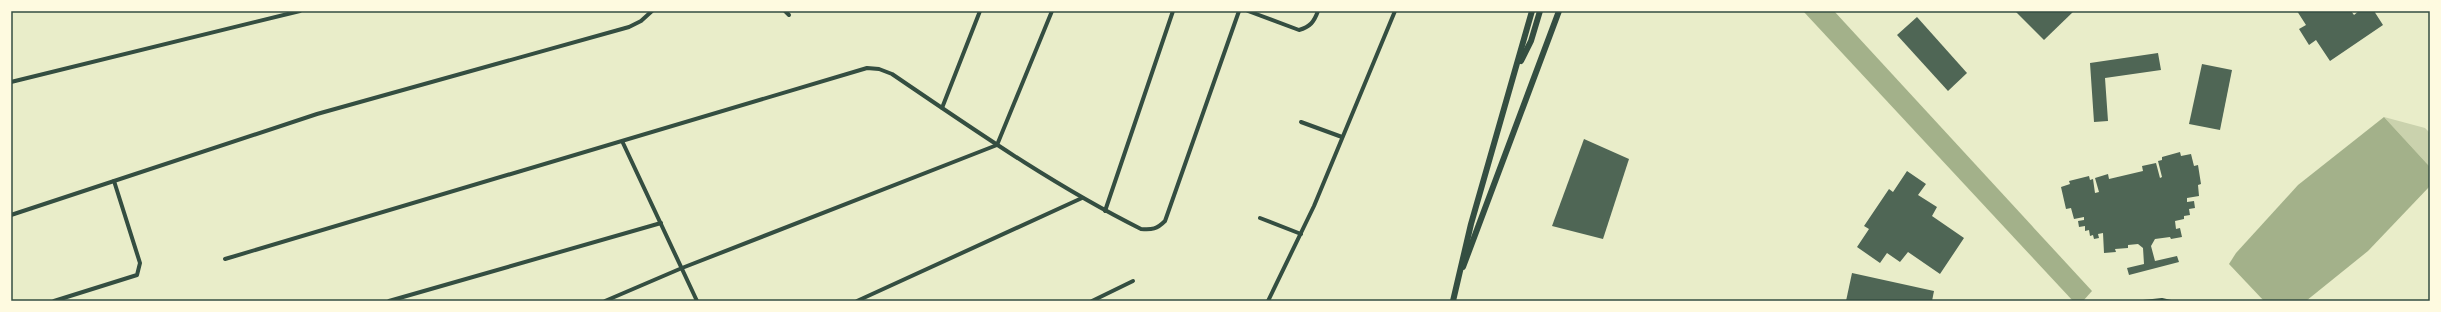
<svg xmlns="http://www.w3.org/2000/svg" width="2441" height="312" font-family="'Roboto Condensed',sans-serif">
<rect width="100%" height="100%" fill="#e9edc9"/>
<polygon fill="#cad2ad" points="2384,117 2425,128 2430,133 2430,167"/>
<g fill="#a3b18a">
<polygon points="1803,11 1834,11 2092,291 2083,301 2073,301"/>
<polygon points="2384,117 2430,167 2430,186 2368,251 2306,301 2264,301 2229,264 2236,253 2298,185"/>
</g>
<g fill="#4f6655">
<polygon points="2015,11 2074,11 2044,40"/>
<polygon points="2297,11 2351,11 2354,15 2359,11 2374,11 2383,25 2330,61 2316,40 2309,45 2299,29 2306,25"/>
<polygon points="1917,17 1967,73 1948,91 1897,35"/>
<polygon points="2158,53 2161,70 2105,78 2108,121 2094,122 2090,63"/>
<polygon points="2202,64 2232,70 2220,130 2189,124"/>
<polygon points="1584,139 1629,159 1603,239 1552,226"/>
<polygon points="2180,152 2181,156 2191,154 2194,166 2198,165 2201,184 2198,185 2199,196 2187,198 2187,202 2194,201 2195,208 2189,209 2190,215 2184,216 2184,219 2175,221 2176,229 2180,228 2182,237 2171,239 2170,237 2155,239 2151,246 2155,261 2177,256 2179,262 2129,275 2127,268 2144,264 2143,248 2138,244 2128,245 2128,248 2115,249 2116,252 2104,253 2103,233 2098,234 2099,238 2094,239 2093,235 2090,236 2089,230 2085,231 2085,226 2079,227 2078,221 2084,220 2084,217 2074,219 2071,208 2066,209 2061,187 2070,184 2069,181 2089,176 2090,180 2093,179 2095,193 2099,192 2095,178 2108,174 2109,179 2143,171 2142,166 2156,163 2160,178 2162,177 2158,161 2162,160 2162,157"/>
<polygon points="1907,171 1926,184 1918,195 1937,207 1932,216 1964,238 1940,274 1908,252 1900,262 1887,253 1880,263 1857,247 1869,229 1864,226 1889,189 1893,192"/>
<polygon points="1852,273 1934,291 1932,301 1846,301"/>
</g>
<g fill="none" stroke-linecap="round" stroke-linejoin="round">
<polyline stroke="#344e41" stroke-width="2" points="2143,301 2162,299 2171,301"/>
<g stroke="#344e41" stroke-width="4">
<polyline points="785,11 789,15"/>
<path d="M1248,11L1299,30C1310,27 1314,22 1318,11"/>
<polyline points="11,82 300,11"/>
<polyline points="942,108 980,11"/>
<polyline points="1301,122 1342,137"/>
<polyline points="623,143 697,301"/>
<polyline points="1105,211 1173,11"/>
<polyline points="11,215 317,114 629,27 641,21 652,11"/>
<polyline points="1260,218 1301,234"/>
<path d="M225,259L867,68L879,69L892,74C973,129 1053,185 1141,229C1152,230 1157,229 1165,221L1239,11"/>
<polyline points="54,301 137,275 140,263 114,181"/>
<polyline points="389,301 661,223"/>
<polyline points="605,301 682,268 997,145 1052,11"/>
<polyline points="857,301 1082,198"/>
<polyline points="1092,301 1133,281"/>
<polyline points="1268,301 1314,206 1395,11"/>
</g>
<g stroke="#344e41" stroke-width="6">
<polyline points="1521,61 1531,41 1540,11"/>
<polyline points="1463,267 1559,11"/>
<polyline points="1453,301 1471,224 1532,11"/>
</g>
</g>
<rect width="2441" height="312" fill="none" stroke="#fefae0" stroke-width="24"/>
<rect x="12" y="12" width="2417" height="288" fill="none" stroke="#344e41" stroke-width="1.5"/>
</svg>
